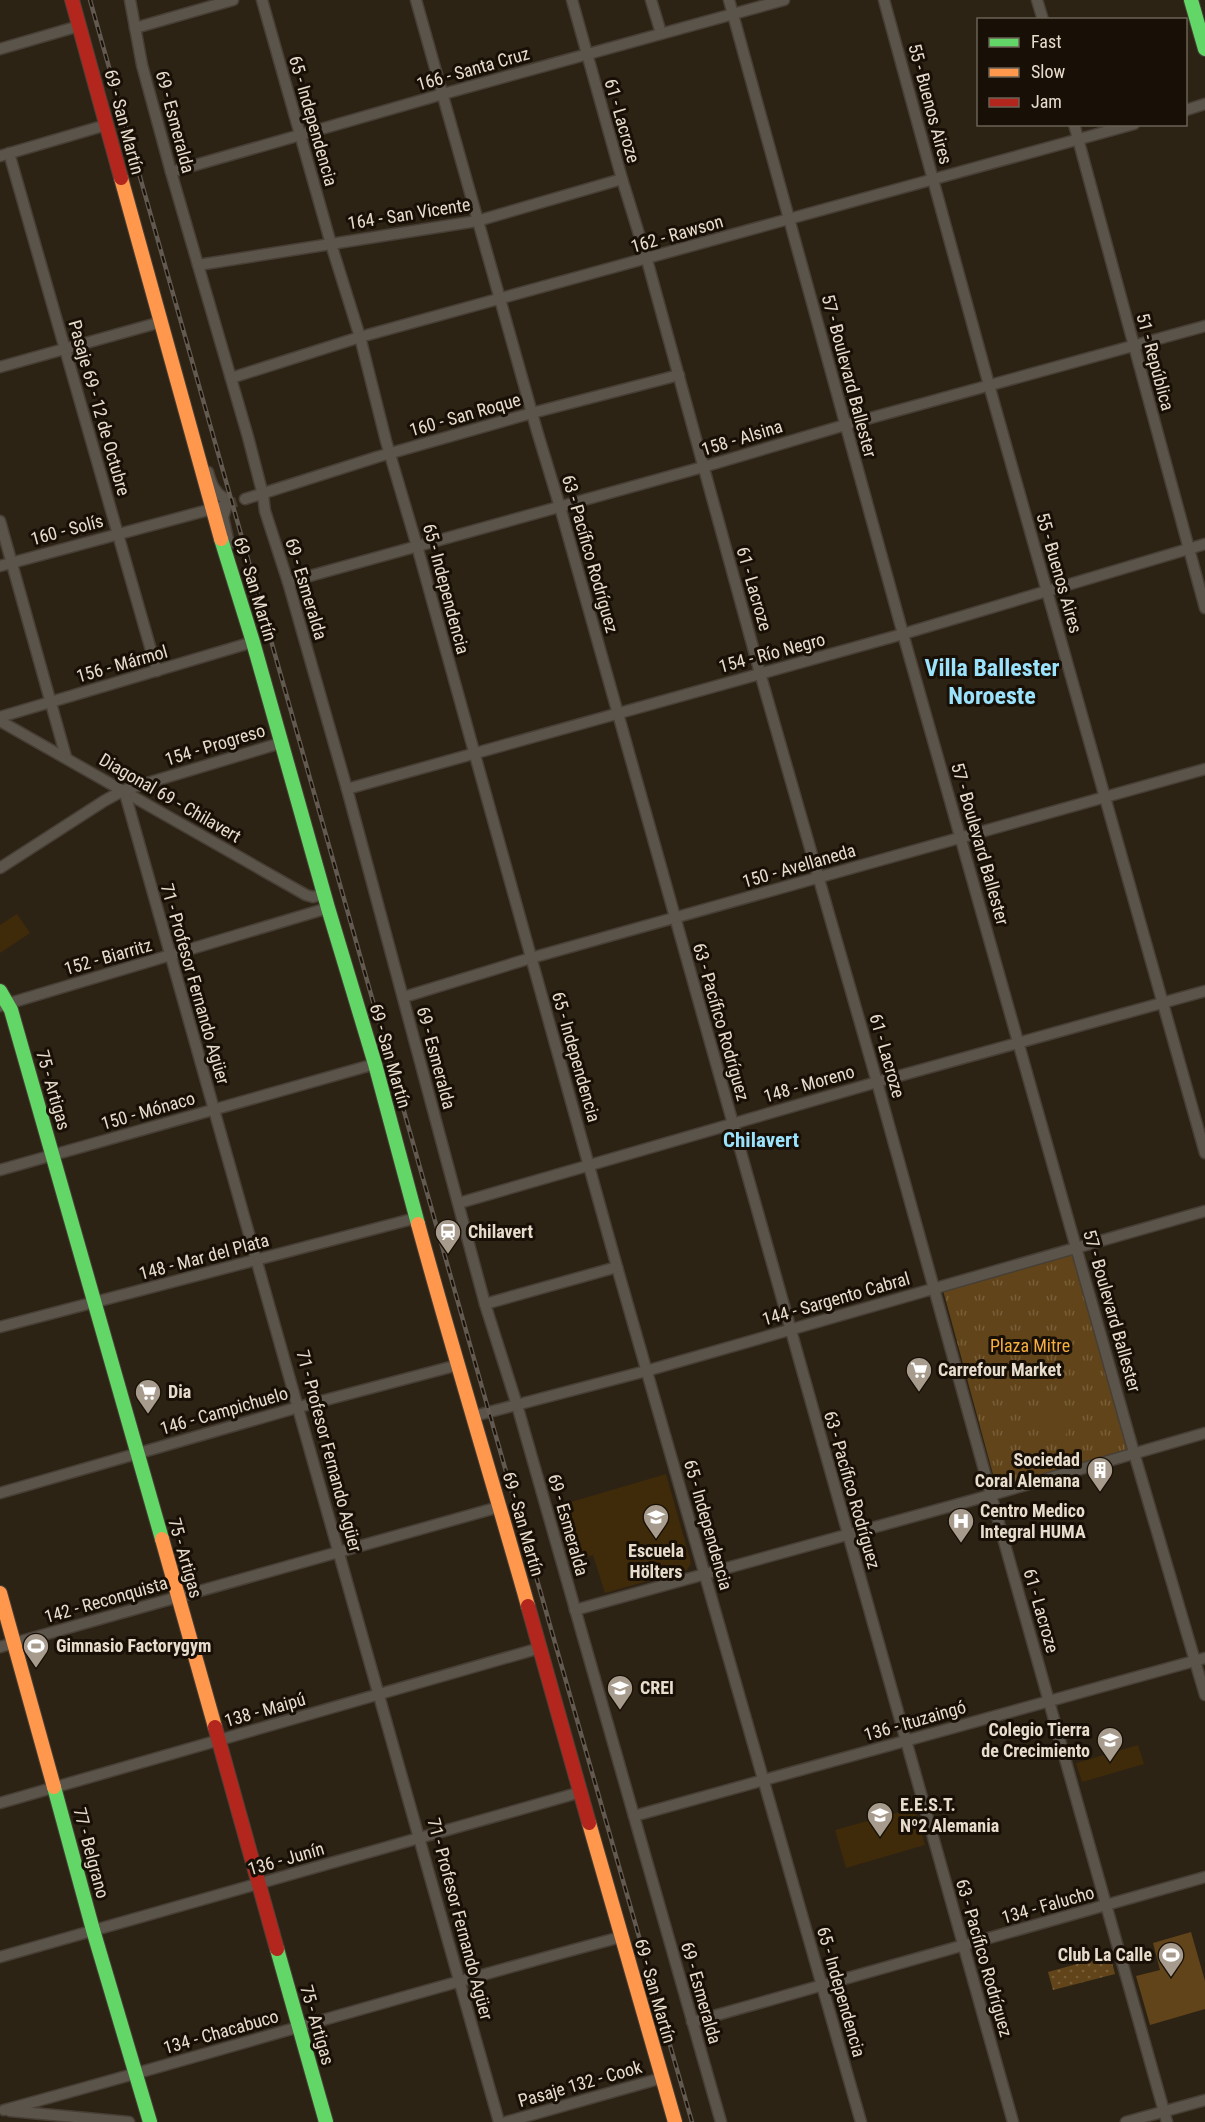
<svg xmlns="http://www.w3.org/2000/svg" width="1205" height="2122" font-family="'Roboto Condensed',sans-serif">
<defs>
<pattern id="grass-dots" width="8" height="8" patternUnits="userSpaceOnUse" patternTransform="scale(1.5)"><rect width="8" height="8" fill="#614419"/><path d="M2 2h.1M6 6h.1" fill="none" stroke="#785e39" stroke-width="1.8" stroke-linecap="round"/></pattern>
<pattern id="park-tufts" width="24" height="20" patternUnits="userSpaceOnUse" patternTransform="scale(1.5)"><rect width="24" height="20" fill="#614419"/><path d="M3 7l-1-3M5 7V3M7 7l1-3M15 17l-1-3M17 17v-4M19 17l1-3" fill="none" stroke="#785e39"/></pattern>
</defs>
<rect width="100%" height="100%" fill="#2d2315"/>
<g fill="#3f2a0a">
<polygon points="17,914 30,933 0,953 0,925"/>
<polygon points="666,1474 691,1563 687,1570 605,1593 593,1555 569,1563 554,1507"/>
<polygon points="1138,1745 1144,1764 1082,1782 1076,1763"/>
<polygon points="914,1808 925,1845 846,1868 835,1830"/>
</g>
<polygon fill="url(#grass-dots)" points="1110,1955 1115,1974 1053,1990 1048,1972"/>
<polygon fill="url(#park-tufts)" points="1076,1252 1129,1451 997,1489 943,1290"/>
<g fill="#614419">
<path d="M1052,1407L1069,1427C1066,1437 1061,1440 1051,1442L1034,1421C1038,1412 1042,1408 1052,1407Z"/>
<polygon points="1191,1932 1205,1981 1205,2009 1150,2025 1136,1976 1160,1970 1153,1943"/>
</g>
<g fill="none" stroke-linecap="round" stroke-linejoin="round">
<polyline stroke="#493f31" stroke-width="10" stroke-dasharray="10 5" stroke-linecap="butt" points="227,505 245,499"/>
<g stroke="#473f35" stroke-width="13">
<g id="street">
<polyline points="130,0 142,65 171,172 248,437 263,495 265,511 288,582 347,789 485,1304 517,1405 721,2122"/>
<polyline points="262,0 331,244 360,337 386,441 417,546 617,1267 861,2122"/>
<polyline points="416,0 537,431 560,507 1013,2122"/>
<polyline points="572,0 622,179 647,260 760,673 877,1082 991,1495 1167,2122"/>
<polyline points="651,0 661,33"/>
<polyline points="729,0 903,634 1134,1453 1205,1695"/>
<polyline points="884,0 989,385 1205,1153"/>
<polyline points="1037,0 1043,20"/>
<polyline points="135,28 233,0"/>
<polyline points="0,49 79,26"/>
<polyline points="1186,110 1205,104"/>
<polyline points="1074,124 1205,608"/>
<polyline points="9,153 157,671"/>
<polyline points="0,156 106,125"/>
<polyline points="171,172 443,94 784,0"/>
<polyline points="198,265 477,221 622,179"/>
<polyline points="0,367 161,322"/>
<polyline points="231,378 360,337 1134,124"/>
<path d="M208,472C211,483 214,492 224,498"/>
<polyline points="245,499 377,457 532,413 679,375"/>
<polyline points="227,505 223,517 229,544"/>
<polyline points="0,521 66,757"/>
<polyline points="0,566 227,505"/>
<polyline points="288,582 703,467 845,425 1205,326"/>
<polyline points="0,717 253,642"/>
<polyline points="0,721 306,895 313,897 324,894"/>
<polyline points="347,789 903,634 1205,544"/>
<path d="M124,790C250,1234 376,1678 499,2122"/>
<polyline points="0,868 104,801 124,790 281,743"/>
<polyline points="404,997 531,958 1205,769"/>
<polyline points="0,1006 328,908"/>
<polyline points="0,1170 375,1064"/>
<polyline points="459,1203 877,1082 1205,991"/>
<polyline points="485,1304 617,1267"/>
<polyline points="0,1327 416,1218"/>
<polyline points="474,1416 646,1371 1205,1211"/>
<polyline points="0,1493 299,1407 458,1365"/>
<polyline points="575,1610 991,1495 1205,1433"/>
<polyline points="0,1647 499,1507"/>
<polyline points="0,1803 540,1648"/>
<polyline points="634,1816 1205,1658"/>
<polyline points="0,1957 581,1792"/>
<polyline points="692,2022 1205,1877"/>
<path d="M4,2110C210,2054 414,1992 621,1937"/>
<polyline points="10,2111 129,2122"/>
<polyline points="506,2122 662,2078"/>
<polyline points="1126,2122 1205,2100"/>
</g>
</g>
<g stroke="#473f35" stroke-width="16">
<g id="fast">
<polyline points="1191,0 1205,49"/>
<polyline points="221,539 253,642 328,908 375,1064 418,1224"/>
<polyline points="0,991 11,1010 162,1539"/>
<polyline points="54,1787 93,1930 150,2122"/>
<polyline points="277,1949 326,2122"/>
</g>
</g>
<g stroke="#473f35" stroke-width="16">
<g id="slow">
<polyline points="121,178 221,539"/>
<path d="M418,1224C453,1352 492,1479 528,1606"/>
<polyline points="162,1539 215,1727"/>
<polyline points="0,1593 54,1787"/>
<polyline points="589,1823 675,2122"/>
</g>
</g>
<g stroke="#473f35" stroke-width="16">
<g id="jam">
<polyline points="72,0 121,178"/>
<polyline points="528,1606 589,1823"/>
<polyline points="215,1727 277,1949"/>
</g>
</g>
<use href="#street" stroke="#5b544a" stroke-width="10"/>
<use href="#fast" stroke="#63d668" stroke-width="14"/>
<use href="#slow" stroke="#ff974d" stroke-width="14"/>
<use href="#jam" stroke="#b3261e" stroke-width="14"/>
<g stroke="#625a50" stroke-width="4.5">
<polyline id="rail" points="90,0 489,1412 692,2122"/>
</g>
<use href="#rail" stroke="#181006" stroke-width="2" stroke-dasharray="7" stroke-linecap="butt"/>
</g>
<defs>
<g id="station-pin" transform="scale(1.35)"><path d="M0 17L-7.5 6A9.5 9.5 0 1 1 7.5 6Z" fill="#a79b8d" stroke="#181006"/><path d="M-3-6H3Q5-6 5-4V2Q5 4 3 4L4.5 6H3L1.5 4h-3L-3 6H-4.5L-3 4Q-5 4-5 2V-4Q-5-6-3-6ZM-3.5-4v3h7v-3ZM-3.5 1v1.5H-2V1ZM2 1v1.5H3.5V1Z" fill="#fff"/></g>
<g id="supermarket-pin" transform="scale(1.35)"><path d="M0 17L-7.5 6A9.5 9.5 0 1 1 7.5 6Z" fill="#a79b8d" stroke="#181006"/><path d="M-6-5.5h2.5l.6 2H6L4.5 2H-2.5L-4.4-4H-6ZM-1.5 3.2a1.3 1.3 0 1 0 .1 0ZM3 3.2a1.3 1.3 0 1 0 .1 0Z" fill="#fff"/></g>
<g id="building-pin" transform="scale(1.35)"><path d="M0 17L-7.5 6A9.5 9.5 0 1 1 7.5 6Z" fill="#a79b8d" stroke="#181006"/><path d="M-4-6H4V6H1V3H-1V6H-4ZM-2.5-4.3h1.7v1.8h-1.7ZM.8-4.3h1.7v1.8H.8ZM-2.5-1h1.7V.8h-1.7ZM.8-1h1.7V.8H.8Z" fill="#fff"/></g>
<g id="school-pin" transform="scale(1.35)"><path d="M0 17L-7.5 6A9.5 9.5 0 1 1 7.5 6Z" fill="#a79b8d" stroke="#181006"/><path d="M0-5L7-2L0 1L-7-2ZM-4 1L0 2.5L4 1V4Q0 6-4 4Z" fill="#fff"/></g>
<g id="hospital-pin" transform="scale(1.35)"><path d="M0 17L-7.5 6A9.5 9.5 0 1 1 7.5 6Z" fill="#a79b8d" stroke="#181006"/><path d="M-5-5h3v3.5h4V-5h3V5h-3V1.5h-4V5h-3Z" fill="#fff"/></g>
<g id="stadium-pin" transform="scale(1.35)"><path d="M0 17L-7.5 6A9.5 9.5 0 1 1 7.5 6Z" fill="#a79b8d" stroke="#181006"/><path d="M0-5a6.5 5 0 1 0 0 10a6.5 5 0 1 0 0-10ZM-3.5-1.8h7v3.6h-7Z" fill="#fff"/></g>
</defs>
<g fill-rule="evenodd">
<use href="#station-pin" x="448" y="1232"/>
<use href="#supermarket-pin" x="919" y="1370"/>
<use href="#supermarket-pin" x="148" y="1392"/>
<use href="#building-pin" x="1100" y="1470"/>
<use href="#school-pin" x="656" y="1517"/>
<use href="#hospital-pin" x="961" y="1521"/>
<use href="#stadium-pin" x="36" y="1646"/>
<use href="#school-pin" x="620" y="1688"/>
<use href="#school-pin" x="1110" y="1740"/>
<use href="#school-pin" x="880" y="1815"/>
<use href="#stadium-pin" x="1171" y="1955"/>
</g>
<g text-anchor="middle" stroke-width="6" stroke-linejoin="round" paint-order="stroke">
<g font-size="18" fill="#e8dccd" stroke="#181006">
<text transform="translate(473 69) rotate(-16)" y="6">166 - Santa Cruz</text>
<text transform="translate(930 104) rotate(75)" y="6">55 - Buenos Aires</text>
<text transform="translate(313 121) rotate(74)" y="6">65 - Independencia</text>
<text transform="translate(622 121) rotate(74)" y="6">61 - Lacroze</text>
<text transform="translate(124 122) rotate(75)" y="6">69 - San Martín</text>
<text transform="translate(175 122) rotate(75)" y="6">69 - Esmeralda</text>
<text transform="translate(409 214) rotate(-9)" y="6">164 - San Vicente</text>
<text transform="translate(677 234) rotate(-16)" y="6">162 - Rawson</text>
<text transform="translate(1155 362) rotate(75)" y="6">51 - República</text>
<text transform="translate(849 376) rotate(75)" y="6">57 - Boulevard Ballester</text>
<text transform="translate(99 408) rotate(74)" y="6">Pasaje 69 - 12 de Octubre</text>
<text transform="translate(465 415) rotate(-16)" y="6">160 - San Roque</text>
<text transform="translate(742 438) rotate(-17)" y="6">158 - Alsina</text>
<text transform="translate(67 530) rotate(-15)" y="6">160 - Solís</text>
<text transform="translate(590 554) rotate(74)" y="6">63 - Pacífico Rodríguez</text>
<text transform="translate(1059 573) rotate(74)" y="6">55 - Buenos Aires</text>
<text transform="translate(255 589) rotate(73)" y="6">69 - San Martín</text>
<text transform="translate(306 589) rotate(73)" y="6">69 - Esmeralda</text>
<text transform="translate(446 589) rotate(75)" y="6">65 - Independencia</text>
<text transform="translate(754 589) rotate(74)" y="6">61 - Lacroze</text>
<text transform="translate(772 653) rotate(-15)" y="6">154 - Río Negro</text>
<text transform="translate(122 664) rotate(-16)" y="6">156 - Mármol</text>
<text transform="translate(215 745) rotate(-17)" y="6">154 - Progreso</text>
<text transform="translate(170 798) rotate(30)" y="6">Diagonal 69 - Chilavert</text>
<text transform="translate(980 844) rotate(74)" y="6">57 - Boulevard Ballester</text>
<text transform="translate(799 866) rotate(-16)" y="6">150 - Avellaneda</text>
<text transform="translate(108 957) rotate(-16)" y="6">152 - Biarritz</text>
<text transform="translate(195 984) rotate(74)" y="6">71 - Profesor Fernando Agüer</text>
<text transform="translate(721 1022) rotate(74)" y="6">63 - Pacífico Rodríguez</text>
<text transform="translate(390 1056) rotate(74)" y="6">69 - San Martín</text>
<text transform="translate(887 1056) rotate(74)" y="6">61 - Lacroze</text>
<text transform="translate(576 1057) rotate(74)" y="6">65 - Independencia</text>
<text transform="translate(436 1058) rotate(75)" y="6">69 - Esmeralda</text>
<text transform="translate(809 1084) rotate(-16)" y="6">148 - Moreno</text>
<text transform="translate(53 1090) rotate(74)" y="6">75 - Artigas</text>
<text transform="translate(148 1111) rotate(-16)" y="6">150 - Mónaco</text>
<text transform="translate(204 1257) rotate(-15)" y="6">148 - Mar del Plata</text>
<text transform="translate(836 1299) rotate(-16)" y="6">144 - Sargento Cabral</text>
<text transform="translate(1112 1311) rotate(74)" y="6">57 - Boulevard Ballester</text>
<text transform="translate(224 1411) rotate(-16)" y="6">146 - Campichuelo</text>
<text transform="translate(329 1451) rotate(75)" y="6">71 - Profesor Fernando Agüer</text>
<text transform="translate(852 1490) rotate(74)" y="6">63 - Pacífico Rodríguez</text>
<text transform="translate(523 1524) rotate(74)" y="6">69 - San Martín</text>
<text transform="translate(568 1525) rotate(74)" y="6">69 - Esmeralda</text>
<text transform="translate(708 1525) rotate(74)" y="6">65 - Independencia</text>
<text transform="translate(185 1558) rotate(74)" y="6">75 - Artigas</text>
<text transform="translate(106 1600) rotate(-16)" y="6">142 - Reconquista</text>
<text transform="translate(1041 1611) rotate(74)" y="6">61 - Lacroze</text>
<text transform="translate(265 1710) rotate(-16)" y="6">138 - Maipú</text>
<text transform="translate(915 1721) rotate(-16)" y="6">136 - Ituzaingó</text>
<text transform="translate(91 1853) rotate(75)" y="6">77 - Belgrano</text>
<text transform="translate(286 1859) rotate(-16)" y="6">136 - Junín</text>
<text transform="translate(1048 1905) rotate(-16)" y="6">134 - Falucho</text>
<text transform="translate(460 1919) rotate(75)" y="6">71 - Profesor Fernando Agüer</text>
<text transform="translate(984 1958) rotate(74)" y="6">63 - Pacífico Rodríguez</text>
<text transform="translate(655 1991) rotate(74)" y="6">69 - San Martín</text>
<text transform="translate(841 1992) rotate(74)" y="6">65 - Independencia</text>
<text transform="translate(701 1993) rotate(74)" y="6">69 - Esmeralda</text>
<text transform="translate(317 2025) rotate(74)" y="6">75 - Artigas</text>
<text transform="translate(221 2032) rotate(-16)" y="6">134 - Chacabuco</text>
<text transform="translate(580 2084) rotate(-16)" y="6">Pasaje 132 - Cook</text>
</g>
<g font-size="18" font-weight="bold" fill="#e8dccd" stroke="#181006" text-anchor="start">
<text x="468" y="1238">Chilavert</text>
<text x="938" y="1376">Carrefour Market</text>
<text x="168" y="1398">Dia</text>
<text x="1080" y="1466" text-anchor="end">Sociedad<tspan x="1080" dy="21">Coral Alemana</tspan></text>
<text x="980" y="1517">Centro Medico<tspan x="980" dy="21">Integral HUMA</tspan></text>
<text x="656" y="1557" text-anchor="middle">Escuela<tspan x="656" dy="21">Hölters</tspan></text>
<text x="56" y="1652">Gimnasio Factorygym</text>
<text x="640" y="1694">CREI</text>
<text x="1090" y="1736" text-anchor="end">Colegio Tierra<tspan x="1090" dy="21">de Crecimiento</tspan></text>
<text x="900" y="1811">E.E.S.T.<tspan x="900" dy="21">Nº2 Alemania</tspan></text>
<text x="1152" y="1961" text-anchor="end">Club La Calle</text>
</g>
<g font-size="18" fill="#f6ae40" stroke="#181006">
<text x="1030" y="1352">Plaza Mitre</text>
</g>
<g font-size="21" font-weight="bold" fill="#9be2fd" stroke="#181006">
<text x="761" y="1147">Chilavert</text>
</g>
<g font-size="24" font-weight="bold" fill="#9be2fd" stroke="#181006">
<text x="992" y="676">Villa Ballester<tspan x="992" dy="28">Noroeste</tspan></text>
</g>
</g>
<rect x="977" y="18" width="210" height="108" fill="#181006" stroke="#6b6256" stroke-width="1.5"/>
<rect x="989" y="38" width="30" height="9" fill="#63d668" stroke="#6b6256" stroke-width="1.5"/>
<text x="1031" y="48" font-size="18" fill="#e8dccd">Fast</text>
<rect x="989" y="68" width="30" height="9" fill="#ff974d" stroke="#6b6256" stroke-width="1.5"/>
<text x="1031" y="78" font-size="18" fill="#e8dccd">Slow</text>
<rect x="989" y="98" width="30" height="9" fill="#b3261e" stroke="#6b6256" stroke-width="1.5"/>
<text x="1031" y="108" font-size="18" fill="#e8dccd">Jam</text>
</svg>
